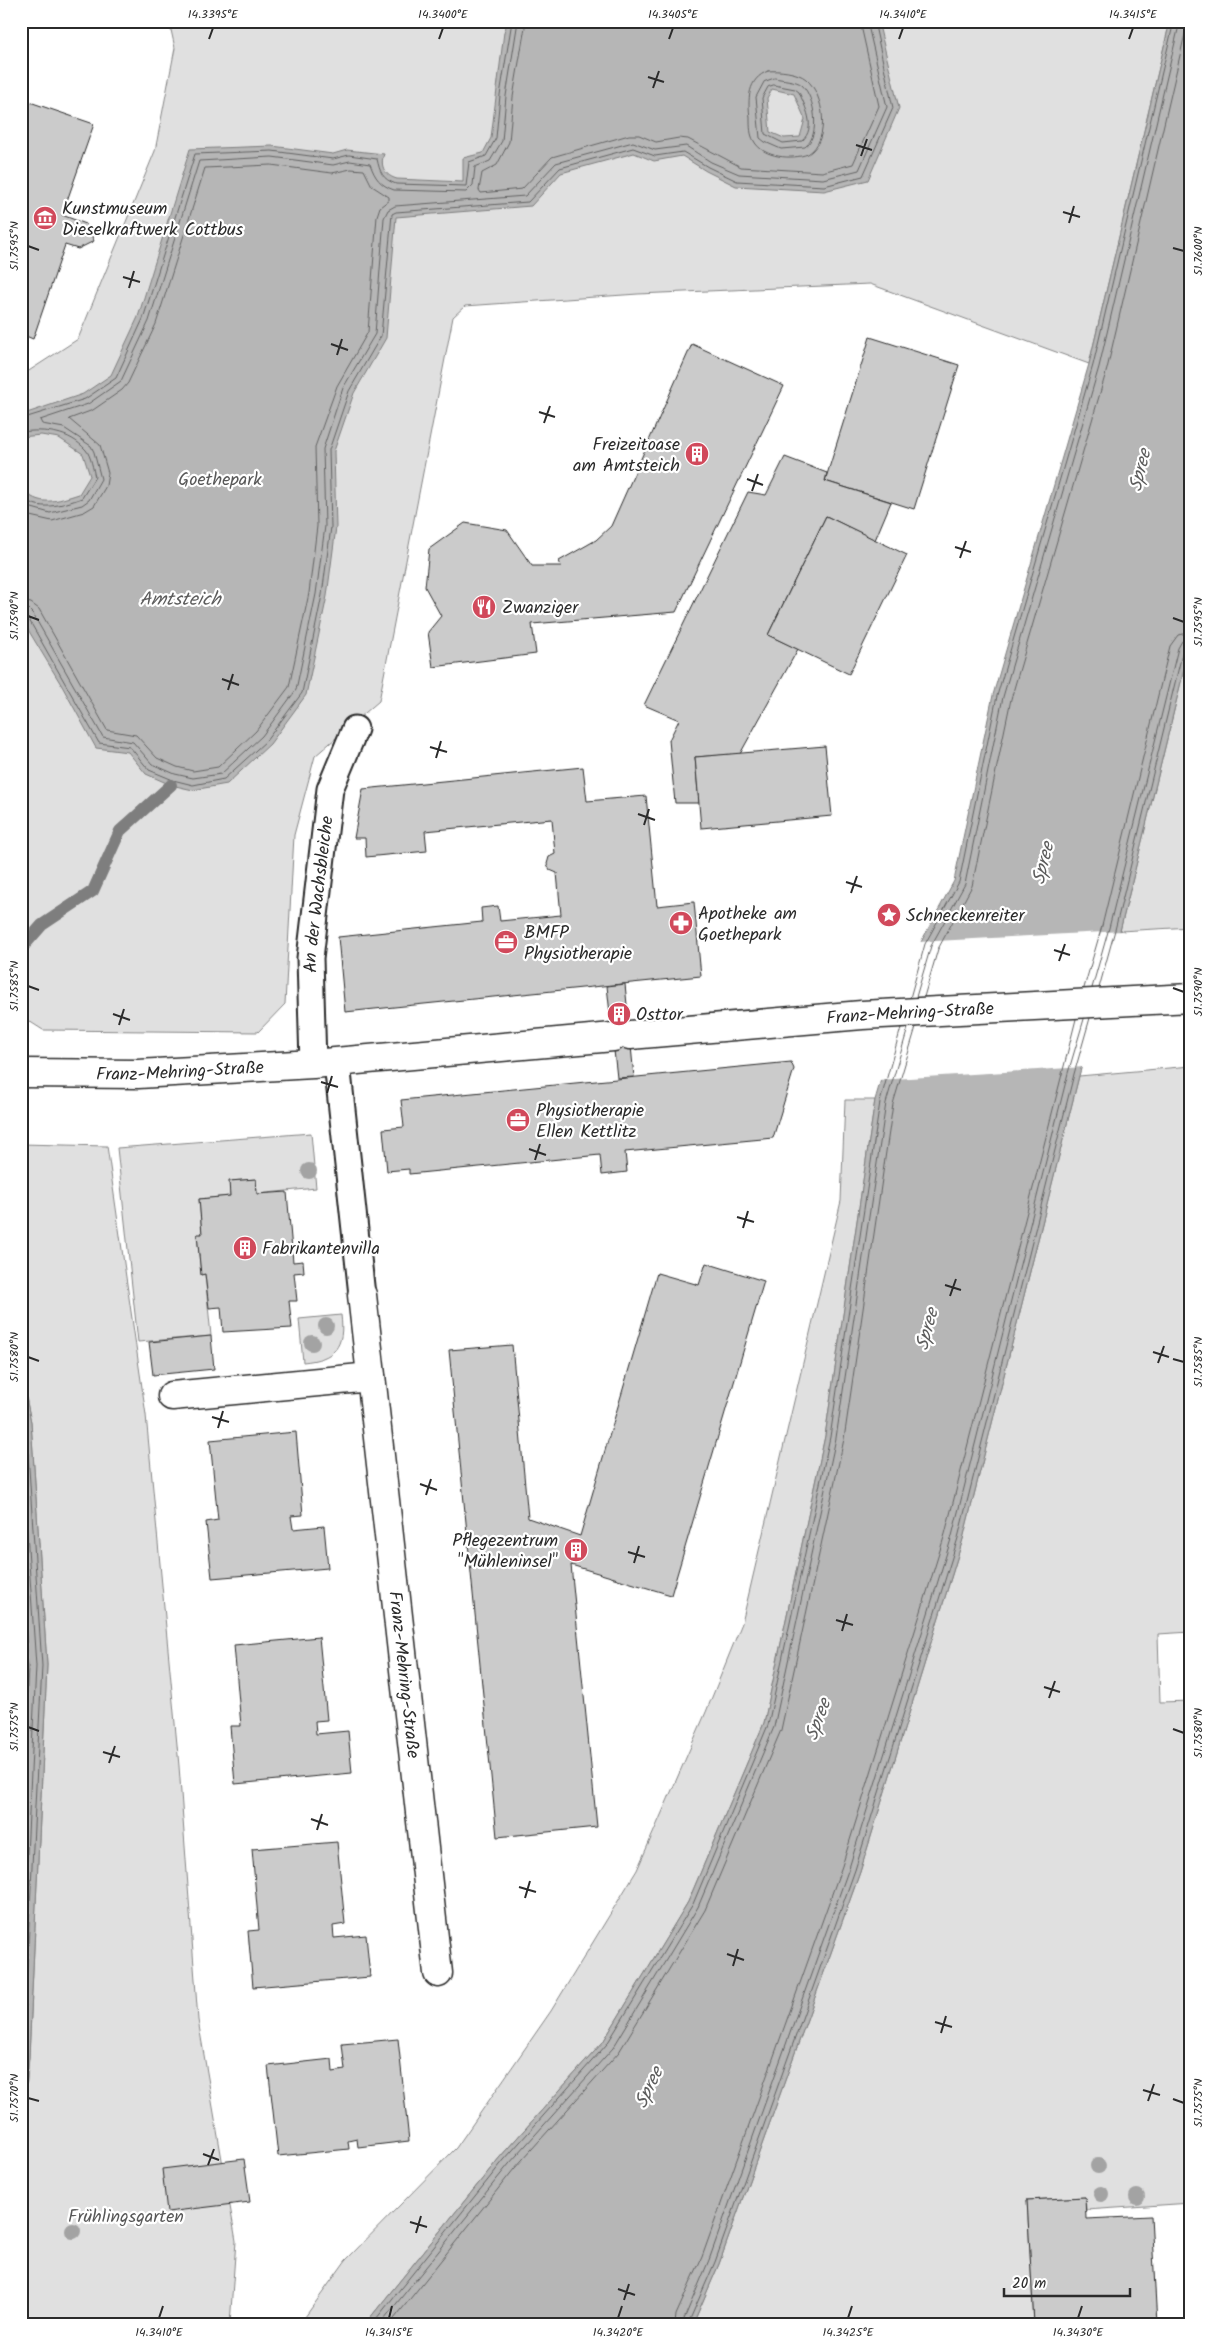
<svg xmlns="http://www.w3.org/2000/svg" width="1212" height="2345" font-family="Kalam,sans-serif">
<rect width="100%" height="100%" fill="#fff"/>
<filter id="ink" filterUnits="userSpaceOnUse"><feTurbulence type="fractalNoise" baseFrequency=".02" numOctaves="2"/><feDisplacementMap in="SourceGraphic" scale="10" xChannelSelector="R" yChannelSelector="G"/><feConvolveMatrix kernelMatrix="1 2 1 2 8 2 1 2 1" color-interpolation-filters="sRGB"/></filter>
<g filter="url(#ink)">
<g fill="#e0e0e0" stroke="#868686">
<polygon points="169,21 1170,21 1089,364 870,284 638,294 465,306 453,317 379,701 315,756 294,835 285,1004 258,1032 43,1030 21,1016 21,376 78,339 155,151 175,48"/>
<polygon points="1191,641 1191,927 1120,931"/>
<polygon points="1191,1066 1191,1632 1158,1634 1160,1702 1191,1701 1191,1850 1187,1861 1191,1936 1191,2203 1086,2210 1085,2197 1027,2200 1034,2324 693,2324 719,2264 860,1872 963,1539 1079,1076"/>
<polygon points="845,1100 875,1100 825,1436 764,1723 688,1902 603,2042 500,2157 365,2324 300,2324 346,2260 456,2148 551,2011 637,1870 706,1712 742,1623 841,1201"/>
<polygon points="311,1133 316,1188 257,1194 256,1179 230,1181 230,1196 199,1199 202,1234 197,1235 201,1274 205,1274 211,1336 138,1342 117,1148"/>
<polygon points="21,1144 107,1146 146,1415 179,1766 198,2020 236,2241 230,2324 21,2324 21,2140 29,2057 47,1665 31,1422 21,1373"/>
<path d="M341,1315C345,1347 335,1359 303,1362L299,1319Z"/>
</g>
<g fill="#b6b6b6" stroke="#7e7e7e" fill-rule="evenodd">
<path d="M508,21H878L899,108L868,180L824,191L736,186L706,171L682,156L654,161L634,153L561,173L531,206L396,217L386,338L354,393L334,451L336,527L327,596L306,695L270,744L227,784L193,790L171,785L146,774L128,752L96,748L62,686L27,628L21,614V488C39,508 57,501 79,494L90,476L83,454L59,438L41,435L21,437V415L83,394L111,375L138,317L190,149L272,146L333,154L347,150L384,154C379,167 386,176 397,179L463,182V158L483,153L491,138L504,32ZM772,89L794,94L805,119L800,137L784,138L770,132L767,98Z"/>
<polygon points="1170,21 1191,21 1191,641 1120,931 1079,1076 963,1539 860,1872 719,2264 693,2324 365,2324 500,2157 603,2042 688,1902 764,1723 825,1436 875,1100 921,942 954,881 993,695 1089,364"/>
<polygon points="21,1373 31,1422 47,1665 29,2057 21,2140"/>
</g>
<polygon fill="#fff" points="1123,931 1084,1067 878,1080 918,942"/>
<g fill="none" stroke-linecap="round" stroke-linejoin="round">
<g stroke="#636363" stroke-width="1">
<polyline points="526,21 513,97 509,142 497,165 482,173 479,190 481,193 522,189 552,157 629,135 639,135 656,142 679,138 688,139 741,167 822,172 853,164 879,106 860,21"/>
<path d="M768,71C778,70 798,72 806,79C824,94 831,140 808,154C792,160 763,158 754,141C750,135 750,126 750,118C748,100 747,79 768,71Z"/>
<path d="M775,78C782,80 796,80 802,85C815,98 821,135 805,147L781,149L765,142L760,138L756,97L764,82Z"/>
<path d="M774,85L795,89L799,92C805,107 817,127 802,141L783,143L765,134L762,98L768,87Z"/>
<path d="M21,419L85,399L116,378L143,319L195,154L272,151L333,159L349,155L377,159C380,172 382,179 396,184L466,186L469,162L486,156L496,138L500,95L512,21"/>
<path d="M21,432C45,429 69,431 86,450C91,456 93,469 95,477L82,498C63,505 37,513 21,496"/>
<path d="M21,505L50,513L82,505L89,500L101,479L94,452L91,446L64,428L42,424L40,420L88,404L121,381L149,321L199,161L272,157L333,165L350,161L370,164C375,178 380,185 394,190L466,192L473,185L475,167L490,161L502,141L506,96L518,21"/>
<polyline points="21,514 52,521 84,512 94,506 106,486 108,473 100,445 69,419 93,410 122,390 128,383 156,324 205,168 271,165 332,173 351,169 364,170 372,186 389,197 389,200 380,207 377,216 368,332 337,386 315,447 317,526 309,593 289,687 256,731 218,767 193,771 177,767 157,758 136,735 107,730 39,609 31,603 21,601"/>
<polyline points="21,608 28,609 33,614 103,737 133,742 152,764 175,774 193,778 221,774 262,736 296,690 316,594 325,526 323,449 343,388 375,334 384,218 388,210 395,206 525,196 556,163 633,142 655,150 686,146 711,162 739,174 823,179 859,170 887,107 867,21"/>
<polyline points="21,615 28,618 99,743 130,747 149,770 173,780 193,785 224,779 266,741 302,693 322,595 331,527 329,450 349,391 381,336 392,214 396,212 528,202 560,168 633,148 655,156 683,152 708,167 737,181 824,186 863,176 893,108 874,21"/>
<polyline points="1084,988 1102,926 1170,646 1178,635 1191,632"/>
<polyline points="1092,988 1109,928 1178,648 1182,641 1191,639"/>
<polyline points="1099,988 1115,930 1183,650 1186,646 1191,645"/>
<polyline points="916,997 931,946 965,884 1003,697 1099,367 1180,21"/>
<polyline points="924,997 938,949 972,886 1011,699 1107,369 1188,21"/>
<polyline points="910,998 925,944 959,882 997,696 1093,365 1174,21"/>
<polyline points="21,1398 26,1423 42,1666 21,2087"/>
<polyline points="21,1444 36,1666 21,1982"/>
<polyline points="21,1559 28,1666 21,1818"/>
<polyline points="372,2324 504,2160 607,2044 693,1904 768,1725 830,1437 880,1102 901,1028"/>
<polyline points="380,2324 509,2164 613,2048 698,1907 774,1727 836,1438 886,1103 908,1028"/>
<polyline points="390,2324 514,2169 619,2052 705,1910 781,1730 844,1439 893,1104 916,1027"/>
<polyline points="675,2324 676,2315 702,2257 842,1866 945,1534 1076,1019"/>
<polyline points="682,2324 709,2260 849,1868 952,1536 1068,1073 1084,1019"/>
<polyline points="688,2324 715,2262 855,1870 958,1538 1074,1074 1090,1018"/>
</g>
<polyline stroke="#7e7e7e" stroke-width="12" points="21,949 42,925 93,891 120,831 171,785"/>
</g>
<g fill="#cbcbcb" stroke="#2b2b2b">
<polygon points="24,100 94,124 62,215 86,224 94,241 78,249 65,245 33,339 21,334 21,107"/>
<polygon points="870,337 959,365 914,509 825,481"/>
<polygon points="692,344 784,386 676,612 532,624 536,654 433,667 428,632 441,616 425,587 429,549 465,523 507,530 532,566 561,566 559,561 596,540 611,526"/>
<polygon points="785,457 827,473 825,481 891,502 875,540 826,516 768,635 798,649 740,754 695,757 699,803 675,803 669,740 679,720 644,705 748,492 766,495"/>
<polygon points="826,516 907,555 849,674 768,635"/>
<polygon points="825,746 832,816 701,828 695,757"/>
<polygon points="583,767 587,801 646,796 657,906 694,902 701,976 345,1012 338,937 482,922 481,908 498,906 500,921 561,915 557,873 550,870 547,864 549,857 555,854 552,819 425,831 427,851 366,857 365,838 354,838 363,789"/>
<polygon points="625,984 634,1077 617,1078 607,986"/>
<polygon points="791,1062 794,1069 773,1138 625,1152 627,1172 602,1175 600,1155 409,1174 409,1169 387,1171 383,1129 404,1127 401,1100"/>
<polygon points="256,1179 257,1194 287,1192 293,1262 303,1261 304,1272 294,1273 297,1301 289,1301 292,1328 223,1332 221,1307 209,1308 205,1274 201,1275 197,1234 202,1234 199,1199 230,1196 229,1181"/>
<polygon points="706,1263 764,1281 671,1595 571,1565 597,1827 497,1837 449,1350 512,1345 528,1518 580,1536 657,1273 699,1285"/>
<polygon points="211,1336 214,1369 153,1375 149,1342"/>
<polygon points="296,1432 303,1515 291,1516 293,1529 324,1526 328,1568 212,1578 206,1522 218,1520 210,1440"/>
<polygon points="319,1637 327,1720 315,1721 316,1734 348,1731 352,1773 235,1784 230,1726 241,1726 234,1645"/>
<polygon points="337,1842 345,1924 333,1926 334,1938 366,1935 370,1977 253,1987 248,1931 259,1930 252,1849"/>
<polygon points="398,2039 409,2141 358,2147 357,2139 348,2141 349,2149 278,2156 268,2066 332,2059 333,2072 345,2070 342,2044"/>
<polygon points="244,2159 250,2202 167,2212 162,2169"/>
<polygon points="1085,2197 1086,2219 1151,2216 1157,2324 1034,2324 1027,2200"/>
</g>
<g fill="none" stroke-linecap="round" stroke-linejoin="round">
<g stroke="#2b2b2b" stroke-width="29">
<g id="lane">
<polyline points="337,1063 362,1295"/>
<path id="s1" d="M313,1064L310,958L330,789L355,729"/>
</g>
</g>
<g stroke="#2b2b2b" stroke-width="31">
<g id="street">
<path id="s2" d="M362,1295L438,1973"/>
<polyline points="172,1396 371,1377"/>
</g>
</g>
<g stroke="#2b2b2b" stroke-width="31">
<g id="secondary">
<path id="s3" d="M630,1035L862,1015L1191,998"/>
<path id="s4" d="M21,1073L138,1074L313,1064L613,1037"/>
</g>
</g>
<use href="#lane" stroke="#fff" stroke-width="25"/>
<use href="#street" stroke="#fff" stroke-width="28"/>
<use href="#secondary" stroke="#fff" stroke-width="28"/>
</g>
<g fill="#a3a3a3">
<circle cx="309" cy="1171" r="8"/>
<circle cx="326" cy="1326" r="8"/>
<circle cx="312" cy="1343" r="8"/>
<circle cx="1098" cy="2166" r="8"/>
<circle cx="1101" cy="2194" r="8"/>
<circle cx="1137" cy="2197" r="8"/>
<circle cx="73" cy="2231" r="8"/>
</g>
</g>
<path fill="none" stroke="#2b2b2b" stroke-width="2" d="M209,39L213,28M439,39L443,28M669,39L673,28M899,39L903,28M1129,39L1133,28M648,77L664,82M653,88L659,71M856,145L872,150M861,156L867,139M1063,212L1080,217M1069,223L1074,206M28,246L39,250M1173,248L1184,251M123,277L140,282M129,288L134,271M331,344L348,350M337,355L342,339M539,412L555,417M544,423L550,406M747,479L763,485M752,491L758,474M955,547L971,552M960,558L966,541M28,616L39,620M1173,618L1184,622M222,679L239,685M228,690L233,674M430,747L447,752M436,758L441,741M638,814L655,820M644,825L649,809M846,882L862,887M851,893L857,876M1054,950L1070,955M1059,961L1065,944M28,986L39,990M1173,988L1184,992M113,1014L130,1020M119,1025L124,1009M321,1082L338,1087M327,1093L332,1076M529,1149L546,1155M535,1160L540,1144M737,1217L754,1222M743,1228L748,1211M945,1285L961,1290M950,1296L956,1279M1153,1352L1169,1357M28,1357L39,1361M1173,1359L1184,1362M1158,1363L1164,1346M212,1417L229,1422M218,1428L223,1411M420,1484L437,1490M426,1495L431,1479M628,1552L645,1557M634,1563L639,1546M836,1620L853,1625M842,1631L847,1614M1044,1687L1060,1692M1049,1698L1055,1681M28,1727L39,1731M1173,1729L1184,1733M103,1752L120,1757M109,1763L115,1746M311,1819L328,1825M317,1830L322,1814M519,1887L536,1892M525,1898L530,1881M727,1954L744,1960M733,1966L738,1949M935,2022L952,2027M941,2033L946,2016M1143,2090L1160,2095M28,2098L39,2101M1173,2099L1184,2103M1148,2101L1154,2084M203,2154L219,2160M208,2165L214,2149M410,2222L427,2227M416,2233L421,2216M618,2289L635,2295M624,2300L629,2284M159,2318L163,2306M389,2318L392,2306M618,2318L622,2306M848,2318L852,2306M1078,2318L1082,2306"/>
<defs>
<g id="museum-disc" transform="scale(1.25)"><circle r="9.5" fill="#d1495b" stroke="#fff"/><path d="M0-6L6-3V-2H-6V-3ZM-5-1h2V3h-2ZM-1-1h2V3h-2ZM3-1h2V3H3ZM-6 4H6V6H-6Z" fill="#fff"/></g>
<g id="building-disc" transform="scale(1.25)"><circle r="9.5" fill="#d1495b" stroke="#fff"/><path d="M-4-6H4V6H1V3H-1V6H-4ZM-2.5-4.3h1.7v1.8h-1.7ZM.8-4.3h1.7v1.8H.8ZM-2.5-1h1.7V.8h-1.7ZM.8-1h1.7V.8H.8Z" fill="#fff"/></g>
<g id="restaurant-disc" transform="scale(1.25)"><circle r="9.5" fill="#d1495b" stroke="#fff"/><path d="M-5-6h1v4h1v-4h1v4h1v-4h1v5L-1.5 .5V6h-2V.5L-5-1ZM5-6V6H3V1.5H1.5Q1.5-4 5-6Z" fill="#fff"/></g>
<g id="sight-disc" transform="scale(1.25)"><circle r="9.5" fill="#d1495b" stroke="#fff"/><path d="M0-6L1.8-2.2L6-1.7L2.9 1.2L3.7 5.4L0 3.3L-3.7 5.4L-2.9 1.2L-6-1.7L-1.8-2.2Z" fill="#fff"/></g>
<g id="pharmacy-disc" transform="scale(1.25)"><circle r="9.5" fill="#d1495b" stroke="#fff"/><path d="M-2-6h4v4h4v4h-4v4h-4v-4h-4v-4h4Z" fill="#fff"/></g>
<g id="office-disc" transform="scale(1.25)"><circle r="9.5" fill="#d1495b" stroke="#fff"/><path d="M-6-3h4V-5.5h4V-3h4V5H-6ZM-1-4.5V-3h2v-1.5ZM-6 0V1H6V0Z" fill="#fff"/></g>
</defs>
<g fill-rule="evenodd">
<use href="#museum-disc" x="45" y="218"/>
<use href="#building-disc" x="697" y="454"/>
<use href="#restaurant-disc" x="484" y="607"/>
<use href="#sight-disc" x="889" y="915"/>
<use href="#pharmacy-disc" x="681" y="923"/>
<use href="#office-disc" x="506" y="942"/>
<use href="#building-disc" x="619" y="1014"/>
<use href="#office-disc" x="518" y="1120"/>
<use href="#building-disc" x="245" y="1248"/>
<use href="#building-disc" x="576" y="1550"/>
</g>
<g text-anchor="middle" stroke-width="4.5" stroke-linejoin="round" paint-order="stroke">
<g font-size="18" fill="#2b2b2b" stroke="#fff" text-anchor="start">
<text x="62" y="214">Kunstmuseum<tspan x="62" dy="21">Dieselkraftwerk Cottbus</tspan></text>
<text x="680" y="450" text-anchor="end">Freizeitoase<tspan x="680" dy="21">am Amtsteich</tspan></text>
<text x="502" y="613">Zwanziger</text>
<text x="698" y="919">Apotheke am<tspan x="698" dy="21">Goethepark</tspan></text>
<text x="906" y="921">Schneckenreiter</text>
<text x="524" y="938">BMFP<tspan x="524" dy="21">Physiotherapie</tspan></text>
<text x="636" y="1020">Osttor</text>
<text x="536" y="1116">Physiotherapie<tspan x="536" dy="21">Ellen Kettlitz</tspan></text>
<text x="262" y="1254">Fabrikantenvilla</text>
<text x="558" y="1546" text-anchor="end">Pflegezentrum<tspan x="558" dy="21">"Mühleninsel"</tspan></text>
</g>
<g font-size="18" fill="#585858" stroke="#fff">
<text x="220" y="485">Goethepark</text>
<text x="126" y="2222">Frühlingsgarten</text>
</g>
<g font-size="18" fill="#2b2b2b" stroke="#fff">
<text dy="6" stroke="none"><textPath href="#s1" startOffset="170">An der Wachsbleiche</textPath></text>
<text dy="6" stroke="none"><textPath href="#s3" startOffset="281">Franz-Mehring-Straße</textPath></text>
<text dy="6" stroke="none"><textPath href="#s4" startOffset="159">Franz-Mehring-Straße</textPath></text>
<text dy="6" stroke="none"><textPath href="#s2" startOffset="382">Franz-Mehring-Straße</textPath></text>
</g>
<g font-size="19" font-style="italic" fill="#5c5c5c" stroke="#fff">
<text transform="translate(1139 470) rotate(-76)" y="7">Spree</text>
<text x="180" y="605">Amtsteich</text>
<text transform="translate(1042 863) rotate(-76)" y="7">Spree</text>
<text transform="translate(926 1329) rotate(-75)" y="7">Spree</text>
<text transform="translate(817 1719) rotate(-70)" y="7">Spree</text>
<text transform="translate(648 2087) rotate(-65)" y="7">Spree</text>
</g>
</g>
<rect width="1212" height="2345" fill="none" stroke="#fff" stroke-width="55"/>
<path d="M1004 2288v8h126v-8" fill="none" stroke="#2b2b2b" stroke-width="2.5"/>
<text x="1012" y="2288" font-size="15" fill="#2b2b2b" stroke="#ffffff" stroke-width="4" paint-order="stroke">20 m</text>
<rect x="28" y="28" width="1156" height="2290" fill="none" stroke="#2b2b2b" stroke-width="2"/>
<g font-size="12" text-anchor="middle" fill="#2b2b2b">
<text x="213" y="18">14.3395°E</text>
<text x="443" y="18">14.3400°E</text>
<text x="673" y="18">14.3405°E</text>
<text x="903" y="18">14.3410°E</text>
<text x="1133" y="18">14.3415°E</text>
<text transform="translate(14 246) rotate(-90)" y="4">51.7595°N</text>
<text transform="translate(1198 251) rotate(-90)" y="4">51.7600°N</text>
<text transform="translate(14 616) rotate(-90)" y="4">51.7590°N</text>
<text transform="translate(1198 622) rotate(-90)" y="4">51.7595°N</text>
<text transform="translate(14 986) rotate(-90)" y="4">51.7585°N</text>
<text transform="translate(1198 992) rotate(-90)" y="4">51.7590°N</text>
<text transform="translate(14 1357) rotate(-90)" y="4">51.7580°N</text>
<text transform="translate(1198 1362) rotate(-90)" y="4">51.7585°N</text>
<text transform="translate(14 1727) rotate(-90)" y="4">51.7575°N</text>
<text transform="translate(1198 1733) rotate(-90)" y="4">51.7580°N</text>
<text transform="translate(14 2098) rotate(-90)" y="4">51.7570°N</text>
<text transform="translate(1198 2103) rotate(-90)" y="4">51.7575°N</text>
<text x="159" y="2336">14.3410°E</text>
<text x="389" y="2336">14.3415°E</text>
<text x="618" y="2336">14.3420°E</text>
<text x="848" y="2336">14.3425°E</text>
<text x="1078" y="2336">14.3430°E</text>
</g>
</svg>
